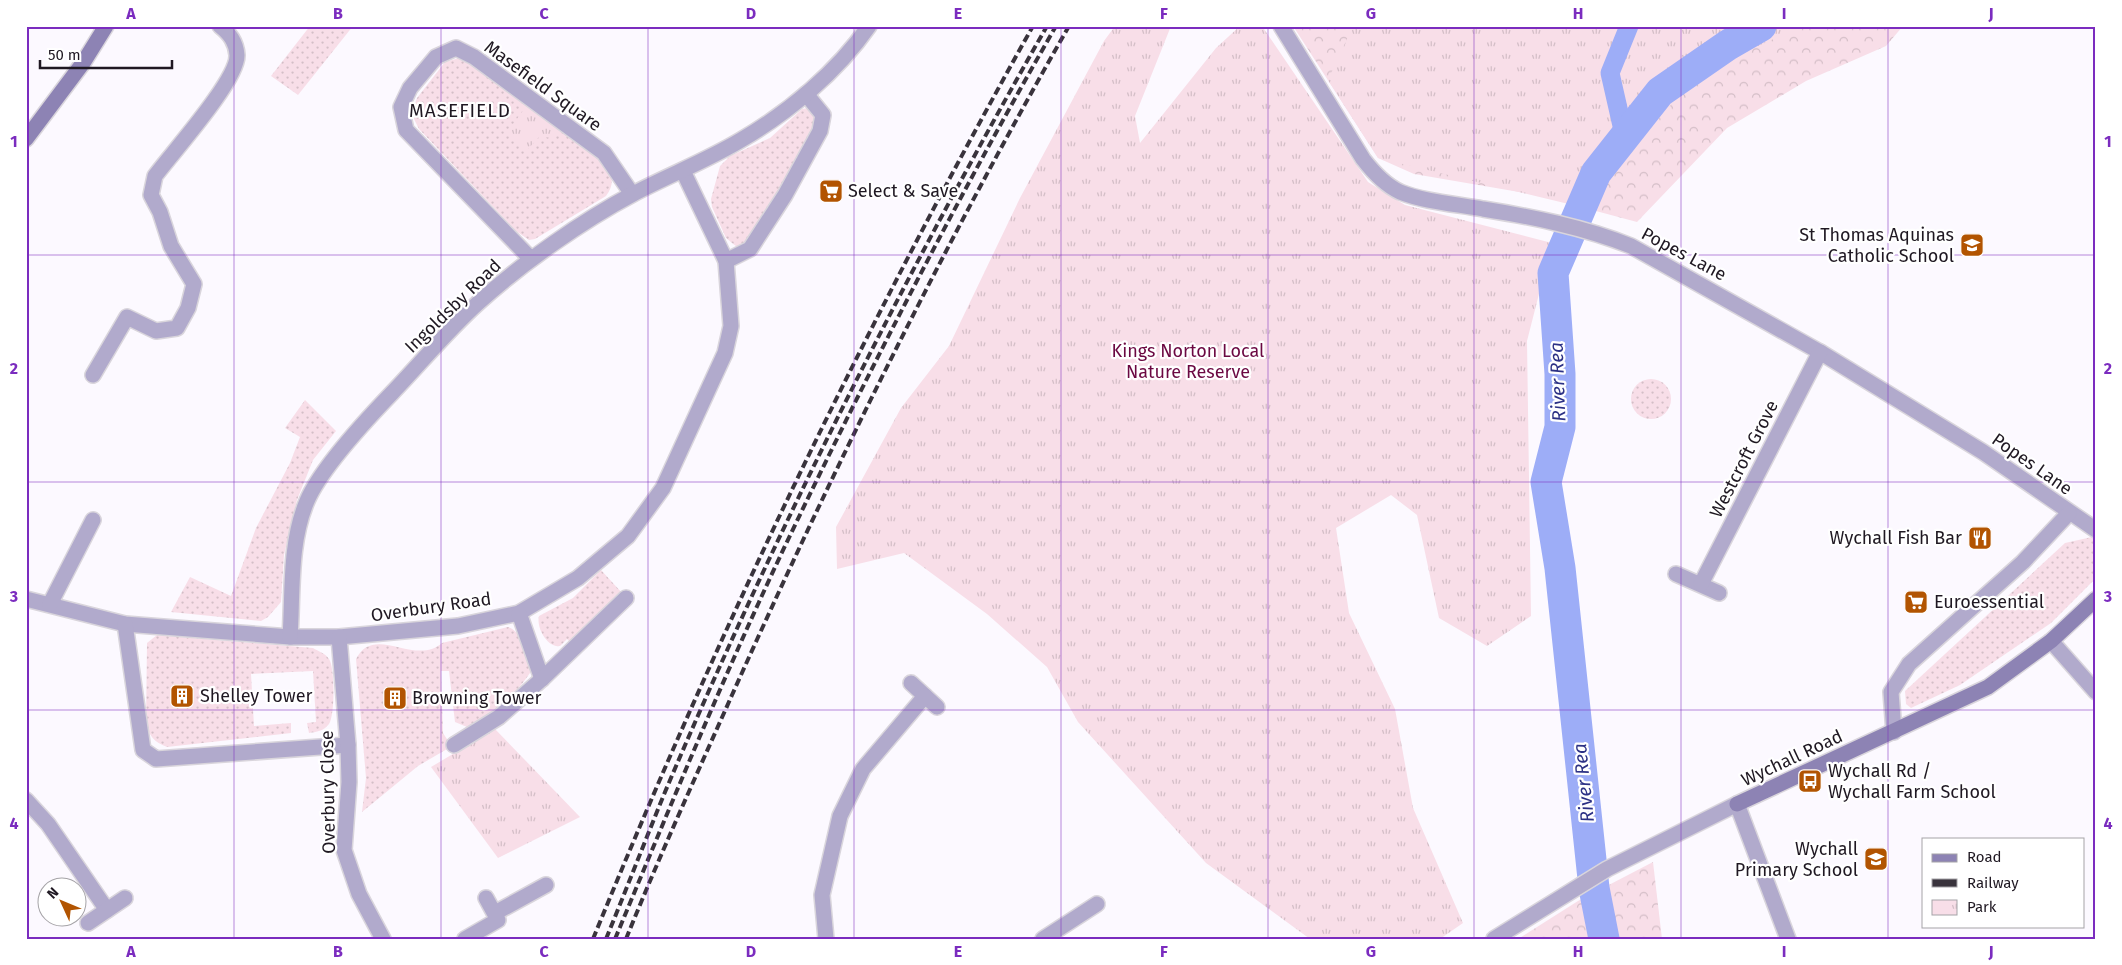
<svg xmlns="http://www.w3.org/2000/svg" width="2122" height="965" font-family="'Fira Sans',sans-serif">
<defs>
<pattern id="grass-dots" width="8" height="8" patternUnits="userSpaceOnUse" patternTransform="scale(1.25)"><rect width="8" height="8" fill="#f8dee8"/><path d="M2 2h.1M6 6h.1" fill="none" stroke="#d4bec7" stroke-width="1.8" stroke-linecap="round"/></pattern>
<pattern id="forest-crowns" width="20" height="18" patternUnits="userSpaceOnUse" patternTransform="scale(1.25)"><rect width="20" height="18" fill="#f8dee8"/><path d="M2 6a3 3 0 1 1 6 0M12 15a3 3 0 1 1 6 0" fill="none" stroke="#d4bec7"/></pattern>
<pattern id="park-tufts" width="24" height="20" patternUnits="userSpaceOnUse" patternTransform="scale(1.25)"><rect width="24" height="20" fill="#f8dee8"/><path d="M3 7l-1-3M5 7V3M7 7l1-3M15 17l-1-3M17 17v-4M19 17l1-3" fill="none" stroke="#d4bec7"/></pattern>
</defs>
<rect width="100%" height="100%" fill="#fcf9ff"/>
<g fill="url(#grass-dots)">
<polygon points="310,26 353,26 298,95 271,76"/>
<path d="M459,58L466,60L600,155C609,169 618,180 606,196L535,239L529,240L516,231L419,129L414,119L413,109L417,98L445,62Z"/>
<polygon points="808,108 815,116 815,127 748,242 737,247 726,238 712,207 711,199 720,166 730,156 770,138 802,109"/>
<circle cx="1651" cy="399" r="20"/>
<polygon points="305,400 336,431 313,460 297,500 284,555 281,602 268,617 261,621 171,612 190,577 231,596 256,528 290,463 300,437 285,428"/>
<polygon points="2092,537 2096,541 2096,578 2051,623 1960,685 1911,708 1906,704 1905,691 2065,543"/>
<path d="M601,570L623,594L571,643L567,639L560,646C547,648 536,627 539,616L573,598Z"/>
<path d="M508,627C522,631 529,657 532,670C518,692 492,718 467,727L455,722L449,671H441L443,733L450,744L447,749L418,766L362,812L366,778L356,659C374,623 415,667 442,643Z"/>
<path d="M157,635L313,648C318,651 326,654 329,659C335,667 335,715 329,724C324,731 316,732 309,733L307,723L316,722L313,671L251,674L254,726L291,723V733L167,747C154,742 149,736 146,723L147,643Z"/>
</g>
<g fill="url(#forest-crowns)">
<polygon points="1293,26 1903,26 1886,46 1806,81 1727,128 1637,222 1581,207 1596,173 1525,193 1414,174 1378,158"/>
<polygon points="1653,862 1662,939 1518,939 1578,901"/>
</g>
<g fill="url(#park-tufts)">
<polygon points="1115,26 1171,26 1135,116 1140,143 1216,48 1240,26 1262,26 1368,182 1405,205 1552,243 1527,341 1531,616 1487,646 1439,618 1417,515 1391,495 1336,528 1349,613 1395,709 1413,808 1463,923 1440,939 1310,939 1206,863 1078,722 1047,667 987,614 904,553 837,569 836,527 901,408 949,346 1020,198 1104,41"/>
<polygon points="1353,26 1802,26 1699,73 1581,207 1378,158 1328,80"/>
<polygon points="530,101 562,126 551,138 540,136 527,150 506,134"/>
<polygon points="495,729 580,817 498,858 431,767"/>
</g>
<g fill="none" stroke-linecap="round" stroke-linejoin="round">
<polyline stroke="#9dadf7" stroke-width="19" points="1625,139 1610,73 1629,26"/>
<polyline stroke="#9dadf7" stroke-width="31" points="1604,939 1594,888 1560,568 1546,482 1560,427 1560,374 1553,273 1596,173 1660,92 1728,45 1761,26"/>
<g stroke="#d9d5dc" stroke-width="18">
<g id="street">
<path d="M1281,26L1363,159C1373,172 1385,185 1400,192C1425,202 1456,204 1483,209C1533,217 1583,227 1631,246L1820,352L1983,452L2096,530"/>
<polyline points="531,259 406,130 401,107 410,88 436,57 456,48 474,57 604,153 632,194"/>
<polyline points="726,261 750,249 785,195 820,131 823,115 806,94"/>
<path d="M93,375L127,317L156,331L177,328L188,308L194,284L171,246L160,212L151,195L155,176C172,153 238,80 237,55C236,42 230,34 220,26"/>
<polyline points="1676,574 1719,593"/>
<polyline points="1701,584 1820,352"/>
<polyline points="26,599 125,624 290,637 339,637 458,626 519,613 578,578 628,536 663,488 725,353 731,326 726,261 683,171"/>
<polyline points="50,604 93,520"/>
<polyline points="519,613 542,679"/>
<polyline points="125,624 143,750 156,759 348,745"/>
<path d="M290,637C293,593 289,543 307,501C321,468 366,420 392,393C420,364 447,331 478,303C521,264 582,221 633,194C669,175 706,161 741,140C789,112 837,72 869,26"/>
<polyline points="339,637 348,745 349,782 344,850 359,894 383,939"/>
<polyline points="2051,641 2096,692"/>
<polyline points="911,683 937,707"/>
<polyline points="1894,732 1891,692 1909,664 2023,562 2069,513"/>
<polyline points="454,745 499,717 542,679 626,598"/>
<polyline points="26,800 48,824 107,910"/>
<polyline points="495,913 546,885"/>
<polyline points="88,923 125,898"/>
<polyline points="465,939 498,920 486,898"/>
<polyline points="826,939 822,895 840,816 863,769 925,696"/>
<polyline points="1043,939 1097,904"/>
<polyline points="1494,939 1607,869 1737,804 1788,939"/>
</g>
</g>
<g stroke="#d9d5dc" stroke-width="18">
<g id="secondary">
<polyline points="26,139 83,63 106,26"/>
<polyline points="1737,804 1988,687 2051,641 2096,599"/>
</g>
</g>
<use href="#street" stroke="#b1aacc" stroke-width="15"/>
<use href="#secondary" stroke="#8d83b4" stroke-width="15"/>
<g stroke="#39333c" stroke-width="4" stroke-dasharray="8 4" stroke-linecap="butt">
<path d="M593,939C721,625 867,322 1033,26"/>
<path d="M606,939C626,890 645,841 665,792C776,530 906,273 1047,26"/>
<path d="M615,939C670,807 724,675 785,546C869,370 959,195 1056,26"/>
<path d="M626,939C659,857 696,776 732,695C834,467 945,243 1069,26"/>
</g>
</g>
<path fill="none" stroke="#7b2cbf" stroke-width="1" stroke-opacity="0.55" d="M234,26V939M441,26V939M648,26V939M854,26V939M1061,26V939M1268,26V939M1474,26V939M1681,26V939M1888,26V939M26,255H2096M26,482H2096M26,710H2096"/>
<defs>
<g id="supermarket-square" transform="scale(1.25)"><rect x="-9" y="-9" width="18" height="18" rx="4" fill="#b25401" stroke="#fff"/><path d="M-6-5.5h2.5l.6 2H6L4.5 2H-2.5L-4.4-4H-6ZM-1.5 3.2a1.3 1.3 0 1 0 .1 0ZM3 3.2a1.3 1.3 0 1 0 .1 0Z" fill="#fff"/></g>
<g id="school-square" transform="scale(1.25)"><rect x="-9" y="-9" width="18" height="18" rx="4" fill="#b25401" stroke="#fff"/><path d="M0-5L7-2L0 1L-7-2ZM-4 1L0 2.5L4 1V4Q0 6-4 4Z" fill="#fff"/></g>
<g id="restaurant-square" transform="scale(1.25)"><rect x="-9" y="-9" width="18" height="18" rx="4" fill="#b25401" stroke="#fff"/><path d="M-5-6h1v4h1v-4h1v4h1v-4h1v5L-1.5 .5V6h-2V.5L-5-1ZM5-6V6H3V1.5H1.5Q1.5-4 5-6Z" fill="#fff"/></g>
<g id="building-square" transform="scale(1.25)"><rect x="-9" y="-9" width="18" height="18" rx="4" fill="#b25401" stroke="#fff"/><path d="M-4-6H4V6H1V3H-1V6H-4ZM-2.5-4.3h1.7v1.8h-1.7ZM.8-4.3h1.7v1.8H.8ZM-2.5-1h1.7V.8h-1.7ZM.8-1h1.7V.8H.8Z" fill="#fff"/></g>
<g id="bus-square" transform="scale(1.25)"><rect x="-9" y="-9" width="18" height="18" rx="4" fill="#b25401" stroke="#fff"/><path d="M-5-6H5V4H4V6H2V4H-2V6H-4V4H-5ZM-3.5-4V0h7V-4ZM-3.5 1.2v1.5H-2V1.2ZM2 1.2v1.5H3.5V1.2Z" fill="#fff"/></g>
</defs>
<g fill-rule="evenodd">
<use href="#supermarket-square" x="831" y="191"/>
<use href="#school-square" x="1972" y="245"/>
<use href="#restaurant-square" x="1980" y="538"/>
<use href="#supermarket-square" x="1916" y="602"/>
<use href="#building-square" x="182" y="696"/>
<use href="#building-square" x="395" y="698"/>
<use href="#bus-square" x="1810" y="781"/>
<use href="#school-square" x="1876" y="859"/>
</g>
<g text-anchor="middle" stroke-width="4.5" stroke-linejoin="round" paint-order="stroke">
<g font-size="18" fill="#1f1822" stroke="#fff">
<text transform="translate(543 86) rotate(36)" y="6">Masefield Square</text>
<text transform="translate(1684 254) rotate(28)" y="6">Popes Lane</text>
<text transform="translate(453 306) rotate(-44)" y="6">Ingoldsby Road</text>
<text transform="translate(1744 459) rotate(-63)" y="6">Westcroft Grove</text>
<text transform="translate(2032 464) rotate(35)" y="6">Popes Lane</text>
<text transform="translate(431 607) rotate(-8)" y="6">Overbury Road</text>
<text transform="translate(1792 758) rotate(-25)" y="6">Wychall Road</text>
<text transform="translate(328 792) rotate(-91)" y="6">Overbury Close</text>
</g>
<g font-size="18" fill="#1f1822" stroke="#fff" text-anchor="start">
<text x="848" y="197">Select &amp; Save</text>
<text x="1954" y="241" text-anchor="end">St Thomas Aquinas<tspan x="1954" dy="21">Catholic School</tspan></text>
<text x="1962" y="544" text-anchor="end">Wychall Fish Bar</text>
<text x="1934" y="608">Euroessential</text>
<text x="200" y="702">Shelley Tower</text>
<text x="412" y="704">Browning Tower</text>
<text x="1828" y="777">Wychall Rd /<tspan x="1828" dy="21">Wychall Farm School</tspan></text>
<text x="1858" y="855" text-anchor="end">Wychall<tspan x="1858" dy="21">Primary School</tspan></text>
</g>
<g font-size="18" fill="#6b0842" stroke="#fff">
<text x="1188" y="357">Kings Norton Local<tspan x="1188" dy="21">Nature Reserve</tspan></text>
</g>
<g font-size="19" letter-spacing="1" fill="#1f1822" stroke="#fff">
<text x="460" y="117">MASEFIELD</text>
</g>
<g font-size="19" font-style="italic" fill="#2c3185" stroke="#fff">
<text transform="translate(1557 382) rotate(-92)" y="7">River Rea</text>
<text transform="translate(1583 783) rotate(-96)" y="7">River Rea</text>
</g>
</g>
<rect width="2122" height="965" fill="none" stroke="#ffffff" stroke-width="55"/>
<rect x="1922" y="838" width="162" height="90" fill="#ffffff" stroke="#a5a3a7"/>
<rect x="1932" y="854" width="25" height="8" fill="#8d83b4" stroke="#a5a3a7"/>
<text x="1967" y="862" font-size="15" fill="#1f1822">Road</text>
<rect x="1932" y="879" width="25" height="8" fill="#39333c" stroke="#a5a3a7"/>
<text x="1967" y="888" font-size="15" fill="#1f1822">Railway</text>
<rect x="1932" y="900" width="25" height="15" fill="url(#park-tufts)" stroke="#a5a3a7"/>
<text x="1967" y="912" font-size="15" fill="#1f1822">Park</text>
<g transform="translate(62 902) rotate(314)"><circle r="24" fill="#ffffff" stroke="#a5a3a7"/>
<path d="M0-4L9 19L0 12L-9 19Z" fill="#b25401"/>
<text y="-8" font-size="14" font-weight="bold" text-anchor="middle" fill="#1f1822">N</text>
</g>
<path d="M40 60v8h132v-8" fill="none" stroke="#1f1822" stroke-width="2.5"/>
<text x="48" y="60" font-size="15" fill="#1f1822" stroke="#ffffff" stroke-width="4" paint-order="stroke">50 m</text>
<rect x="28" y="28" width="2066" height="910" fill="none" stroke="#7b2cbf" stroke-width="2"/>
<g font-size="16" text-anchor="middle" font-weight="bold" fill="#7b2cbf">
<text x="131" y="19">A</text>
<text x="338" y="19">B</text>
<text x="544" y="19">C</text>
<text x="751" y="19">D</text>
<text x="958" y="19">E</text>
<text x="1164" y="19">F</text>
<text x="1371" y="19">G</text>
<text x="1578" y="19">H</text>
<text x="1784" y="19">I</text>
<text x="1991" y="19">J</text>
<text x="14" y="147">1</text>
<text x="2108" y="147">1</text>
<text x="14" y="374">2</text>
<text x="2108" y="374">2</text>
<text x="14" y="602">3</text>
<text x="2108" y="602">3</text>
<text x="14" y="829">4</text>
<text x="2108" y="829">4</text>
<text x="131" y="957">A</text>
<text x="338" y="957">B</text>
<text x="544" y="957">C</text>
<text x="751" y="957">D</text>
<text x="958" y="957">E</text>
<text x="1164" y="957">F</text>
<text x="1371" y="957">G</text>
<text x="1578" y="957">H</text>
<text x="1784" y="957">I</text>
<text x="1991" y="957">J</text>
</g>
</svg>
